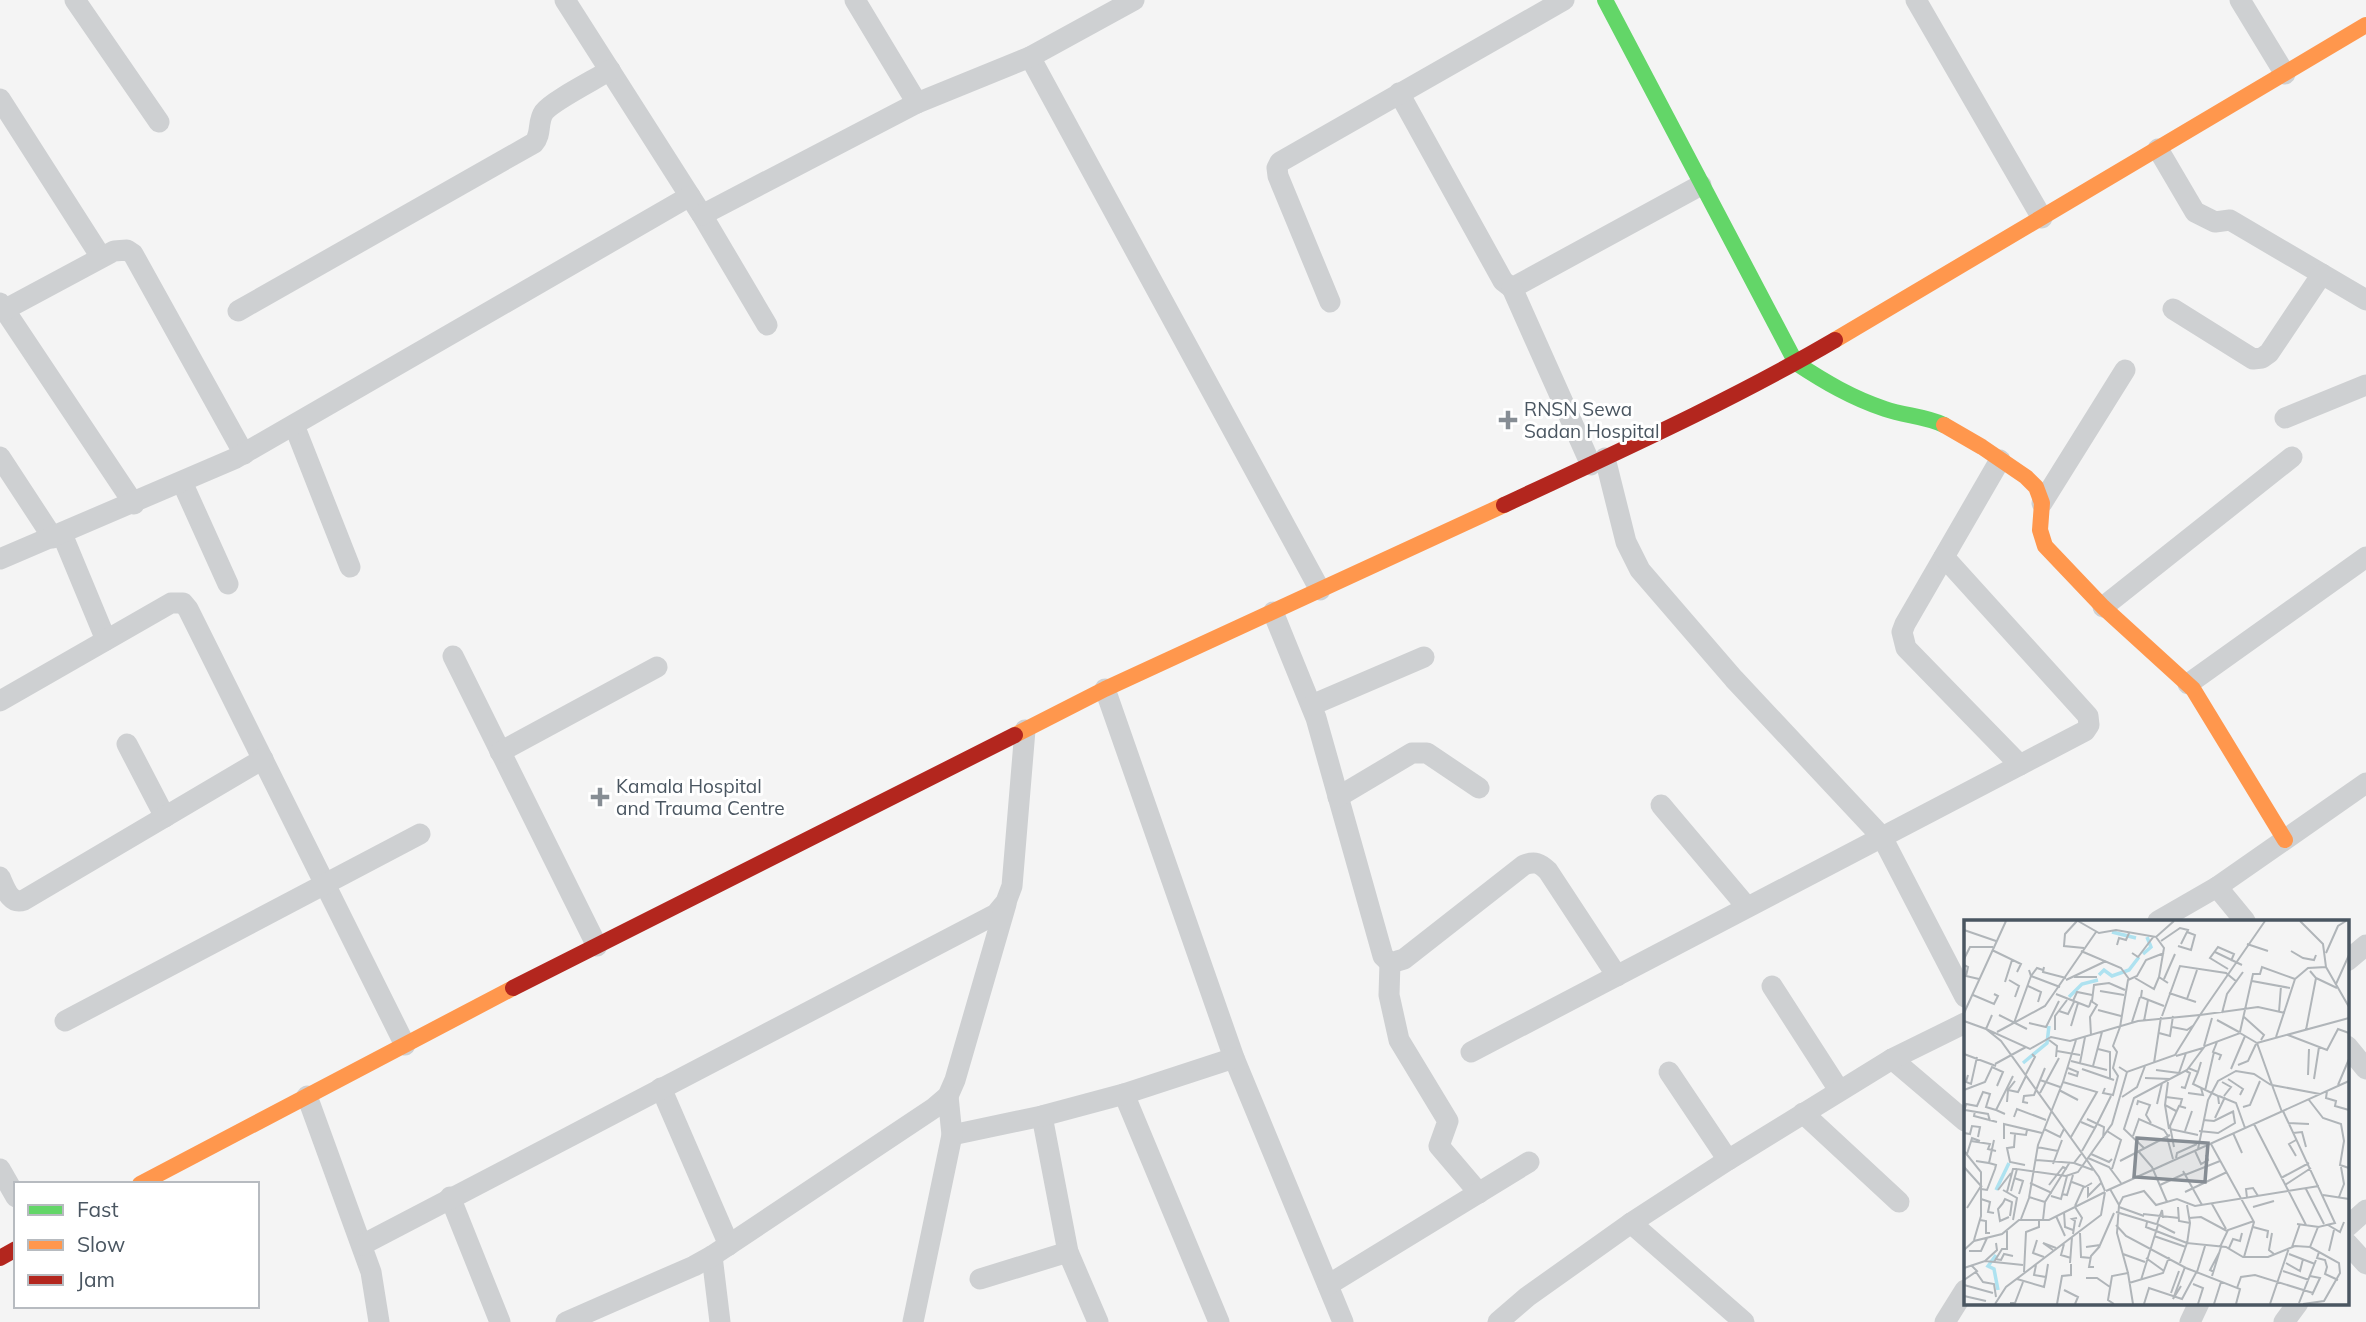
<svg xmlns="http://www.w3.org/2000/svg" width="2366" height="1322" font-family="Mulish,sans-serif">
<rect width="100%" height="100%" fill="#f4f4f4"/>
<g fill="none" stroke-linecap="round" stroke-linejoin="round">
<g stroke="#ced0d2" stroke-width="21">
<polyline points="75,0 159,122"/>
<polyline points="565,0 702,215 767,325"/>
<polyline points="855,0 917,103"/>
<polyline points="1916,0 2042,218"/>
<polyline points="2240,0 2285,74"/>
<polyline points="1030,57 1320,590"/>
<polyline points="1399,93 1503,281 1512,288 1701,185"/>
<polyline points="0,99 101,257"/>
<polyline points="2158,149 2195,212 2215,222 2230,220 2366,300"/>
<polyline points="702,215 917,103 1030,57 1134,0"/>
<polyline points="1512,288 1591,465"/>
<polyline points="1330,302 1278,176 1277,168 1280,162 1564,0"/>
<polyline points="0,303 134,504"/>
<polyline points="2173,309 2253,359 2262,358 2269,353 2322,274"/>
<polyline points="4,310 114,251 127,250 133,254 244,454"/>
<path d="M238,311L534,143C542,134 537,122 544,112C552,101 596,79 610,70"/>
<polyline points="2285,418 2366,385"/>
<polyline points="294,425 350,567"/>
<polyline points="0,457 53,538"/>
<polyline points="1605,458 1626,542 1640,570 1734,679 1882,837 1965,997"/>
<polyline points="2000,460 1905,624 1902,632 1906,648 2020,765"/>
<polyline points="182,482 228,584"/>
<polyline points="2042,503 2125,370"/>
<polyline points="62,534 106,640"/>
<polyline points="0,559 236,458 690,196"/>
<polyline points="2103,607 2292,457"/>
<path d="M1273,612L1316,718L1383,956C1390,964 1395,962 1404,959L1524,865C1535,861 1540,863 1548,871L1617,976"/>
<polyline points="453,656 597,946"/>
<polyline points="2188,684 2366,557"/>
<polyline points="1105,689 1234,1058 1343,1322"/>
<polyline points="0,701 171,603 183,603 188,609 405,1045"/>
<polyline points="1312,705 1424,657"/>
<polyline points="127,744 165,817"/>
<polyline points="500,752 657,667"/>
<polyline points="1338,797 1412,753 1427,753 1479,788"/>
<polyline points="1661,805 1747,907"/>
<path d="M0,877C5,888 10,905 24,900L263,759"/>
<polyline points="2217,887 2245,921"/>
<polyline points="2158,921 2217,887 2366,783"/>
<polyline points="2347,961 2366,945"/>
<polyline points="1390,962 1389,995 1399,1040 1448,1121 1439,1146 1479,1193"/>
<polyline points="1772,986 1839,1090"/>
<polyline points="65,1021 420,834"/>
<polyline points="2347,1046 2366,1069"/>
<polyline points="1471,1052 2085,731 2089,725 2088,716 1944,557"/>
<polyline points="1892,1059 1965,1121"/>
<polyline points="1669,1072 1728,1160"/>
<polyline points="661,1088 729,1245"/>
<polyline points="1124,1094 1219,1322"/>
<polyline points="307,1096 371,1272 379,1322"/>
<polyline points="1803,1113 1899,1202"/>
<polyline points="1042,1116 1068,1252 1098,1322"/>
<polyline points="952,1135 1042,1116 1124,1094 1234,1058"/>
<polyline points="0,1169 16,1197"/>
<polyline points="450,1197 500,1322"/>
<polyline points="1631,1223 1744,1322"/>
<polyline points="2347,1227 2366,1210"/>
<polyline points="2347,1243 2366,1264"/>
<polyline points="362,1245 996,914 1006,902 1012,886 1025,730"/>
<polyline points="712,1256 720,1322"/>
<polyline points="980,1279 1068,1252"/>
<polyline points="1328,1285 1529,1162"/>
<polyline points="566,1322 694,1266 712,1256 934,1108 948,1096 955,1080 1006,904"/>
<polyline points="913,1322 952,1135 948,1096"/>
<polyline points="1498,1322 1527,1297 1631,1223 1728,1160 1892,1059 1965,1023"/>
<polyline points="1945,1322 1965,1290"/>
<polyline points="2190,1322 2199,1303"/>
<polyline points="2284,1322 2298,1303"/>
</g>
<path stroke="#63d668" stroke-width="16" d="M1605,0L1796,363C1825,382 1852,398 1885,409C1905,416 1925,416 1944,425"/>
<g stroke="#ff974d" stroke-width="16">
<polyline points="1835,340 2366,25"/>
<polyline points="1944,425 1982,447 2026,477 2036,487 2042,503 2040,530 2045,546 2103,607 2193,689 2285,840"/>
<polyline points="1015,735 1105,689 1504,505"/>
<polyline points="140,1184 513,988"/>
</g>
<g stroke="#b3261e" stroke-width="16">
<path d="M1504,505C1615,453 1729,402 1835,340"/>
<polyline points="513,988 1015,735"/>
<polyline points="0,1258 16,1249"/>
</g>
</g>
<g fill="#868d94" stroke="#fff" stroke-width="2.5">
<path d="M1504.5 409.5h7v7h7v7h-7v7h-7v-7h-7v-7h7z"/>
<path d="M596.5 786.5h7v7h7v7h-7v7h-7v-7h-7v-7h7z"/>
</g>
<g text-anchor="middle" stroke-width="6" stroke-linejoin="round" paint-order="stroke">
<g font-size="19" fill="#4a5661" stroke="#fff" text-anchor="start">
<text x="1524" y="416">RNSN Sewa<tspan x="1524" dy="22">Sadan Hospital</tspan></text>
<text x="616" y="793">Kamala Hospital<tspan x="616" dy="22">and Trauma Centre</tspan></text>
</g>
</g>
<g transform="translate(1964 920)">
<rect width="385" height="385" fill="#f4f4f4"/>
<path fill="none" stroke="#aee2f0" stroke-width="3.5" d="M148,12L172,18M179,34L187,27L183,17M135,55L140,50L148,56L165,50L175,37M105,77L118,64L134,60M59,143L83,123L85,106M32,270L45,243M32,335L24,346L30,349L34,370"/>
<path fill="none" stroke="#b0b5b9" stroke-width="2" d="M113,1L101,14L100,26L120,28M114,1L135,13L152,10L192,17L210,1M0,10L32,21M192,17L200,28L195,57L204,63M197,21L216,8L224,10L217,24M283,24L304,31M153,25L155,18L162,20L165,13M214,26L227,30L231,15L223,12M28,30L57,44L53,52M117,31L157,48L165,59M327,31L339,38L350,40L352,35M251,32L278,45M168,33L174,37L190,16M362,33L374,6L382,1M0,39L6,27H29M0,45L4,47L2,56L15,59M80,47L79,52L102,58M362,47L385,87M264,49L246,38L254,27L270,34L267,41M65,50L67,56L73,48L79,50M67,56L96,67M110,57H133M171,58L190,69L195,57M352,58L373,68M200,59L211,34M45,60L55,66L51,77M102,60L142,41M288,61L326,68M41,62L48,40M372,64L385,35M64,66L77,72L74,82M178,70L177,77L200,86M136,71L160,75M205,73L232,82M92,74L125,87M9,75L30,84L34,76L30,74M223,79L233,50M109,81L113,72L128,75M128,81L130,65L145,63L161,70M125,87L127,81L133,85L126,97L127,115M134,90L157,96M95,91L104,94L110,82M315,92L317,66M0,93L42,1M258,93L263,74L279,52M28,95L22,109L66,129L87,117L106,121L174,101L236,95L211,135L163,152L155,147M35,95L63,109M236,95L301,1M236,95L294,87L321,93M198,96L216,46L262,53L273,62M280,97L300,115L297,120M253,100L275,112M0,101L22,109L37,121L135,257L141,271M180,101L184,80M168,102L176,77M50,103L67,56M65,103L82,107L95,81M107,106L114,83M156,107L164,60L173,56L182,40L200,33M208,107L223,110L230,105M91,110V96L103,80M342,110L352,58L346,51M33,112L81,86L132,12M276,112L289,54H296L298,47L331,59M195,113L206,116L209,96M324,115L363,130L374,109L385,113M312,117L331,59L344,48L362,47L359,24L336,1M85,120L93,126L92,137M253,122L249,132L257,135L255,140M240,126L248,98M134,129L146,132V159M93,131L116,135M0,134L32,146M212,136L239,128M107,141L143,150M116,143L121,117M190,143L197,97M31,144L62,127M274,145L284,141L292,124M129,146L138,112M224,148L234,152L237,142M118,149L150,160M267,149L281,116M192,150L215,153M234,152L229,164L254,176L255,184M104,153L113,156L114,152L104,148M215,153L222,133M62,154L71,137L68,134M4,155L2,162L7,164L13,137M344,155L345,129M181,158L206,159M264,159L279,169L276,175M350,159L355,127M76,160L96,167M99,162L112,120M204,162L201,185L212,191M258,162L267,167L260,176M308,165L318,192M374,165L385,139M217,167L221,168L226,153L222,151M141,168L139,173L149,175L154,156L149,148L153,132L149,126L156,107M0,170L21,162L28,147L39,152L33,166M44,170L54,172L62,156M95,170L114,180M241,171L250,132M363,171L362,178L372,181L371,186L385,190M76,173L95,138M224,173L239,175L237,168M356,174L308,165L293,123L385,98M255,176L272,183L281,208M158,177L173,167L181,146M202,177L218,179L216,186M345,180L359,198L377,204L380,221L376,245L385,248M43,182L44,170L51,161M64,183L59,182L60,176L70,175L81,148M193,184L198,163M173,185L174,181L186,185L182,195L187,203M201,185L205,209M279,187L286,185L296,161M1,190L24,194L26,201M11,191L10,196L33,202M0,192L2,184L13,186L19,172L26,174L22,187L32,190M41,194L32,190L49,156M50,197L53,189L82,200M251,198L261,177M123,199L140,207L139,218M239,200L250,201L270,191M117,202L131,208L118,231M324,203L345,204M290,204L342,305M131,208L147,176M80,209L96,217L100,209M206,209L234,215M143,211L157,220L148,249M221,211L228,191M235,211L254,213L271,203L269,191M0,213L6,214L8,206L16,207L14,217M46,213L62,215L63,210M269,213L278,233M329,213L338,212L342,227M51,214L50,227L43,228L46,242L61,245M169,216L175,199L200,210L204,216M203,217L209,239M40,219V204L78,213M7,221L26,224L24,229L32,231M247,224L290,302L280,337M73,227L94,231M210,227L206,206L215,186L222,188M181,229L160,209L170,178L223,150L241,126L276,113L293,123M234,229L244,180L254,161L272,151L290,154L307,165M0,231L17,252V296L10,320M231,231L237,244L244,240L242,235M175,232L188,247L203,282M3,234L8,218L16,221M117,234L110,243L129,250M127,234L145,242L148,239M332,236L325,224L332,220M124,238L145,247L157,263M212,238L213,233L233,224M72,240L110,243M12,241L25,243L30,220M156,241L206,215M89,244L98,220M0,247L18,267M219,251L238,285M221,255L256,241M50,258L59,261L55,274M317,258L345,243M108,262L121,267L128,263M66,263L88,273M85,265L99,247L103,249M196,265L220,254M321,265L347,248M124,267V276L137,263M17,269L23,270L31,249L32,245L25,243M146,269L155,285L153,313L164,353L148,356L144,380L150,384M342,269L360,304M34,270L47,253M39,270L53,278L49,300M47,271L53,249L102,256L114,252L148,204L163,152M142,271L385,161M43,272L49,249H53M221,272L263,252M98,274L103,275L109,255M359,275L385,279M87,276L97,279L103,256M65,277L81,282L79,300M375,277L380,264L377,247M283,278L282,269L289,268L294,276M17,279L26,282L24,292L30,293M81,282L106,242M39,283L34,289L36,301L45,297M39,283L41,279L48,282L46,296M248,284L262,309M155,285L159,277L180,271L192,285L213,279L231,286L355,266M111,286L120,266M111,287L118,298L115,307M155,287L180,296M214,287L215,301L226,303M289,287L310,281M3,288L17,266M100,292L101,307L109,310M152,292L192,304M179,294L215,298M92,296L101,316M199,298L198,290L193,304L211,313M225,298L237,297L263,311M57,299L65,278L74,225L99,162L133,172L107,217M16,300L22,301V313H26M183,302L182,307L223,323M333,304L355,307M152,305L162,316L222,348L276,369L272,384M364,305L376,312L380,302M289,307L304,311L303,318M116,313L117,337L127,338M308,313L305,330L310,334M109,314L111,301L108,299L113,298M190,316L222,327M73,320L69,333L80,337M100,324L97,335L107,338M223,324L226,303L223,285M122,327L136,325L150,293M256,327L264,310L290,301M328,327L336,304M265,328L269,319L276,321L278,313M0,330L10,321L38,314L55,300H85L141,272M89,330L79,323L92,328M5,331H17L23,318M365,331L370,310M355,332L353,338L361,340L363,347L361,354L374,360M159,334L181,342M325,334L351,344M182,338L200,351M31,339L37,340L40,334L49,336M21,341L33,330L32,323M30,342L38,329H43V311M106,343L108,317M216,343L223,323L262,327L279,337H304L331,326L346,327L354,307L371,303L319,191M322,343L336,351L339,339M72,345L70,355L82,357L84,344M130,347H125L127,336L136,326M319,351L345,360M12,352L19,362L30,364L32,377M60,352L62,312L75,307V300M233,352L241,326M250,352L246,350L255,333M0,353V348L21,341L59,345M164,353L169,384M248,356L257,327M346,356L356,358L348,375M122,358H133L146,367M53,359L80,367L82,357M0,360L13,351L7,345M177,360L194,305M165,363L199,353L205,337M229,364L239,368L234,384M0,365L29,373M217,366L209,379L221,347M273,368L277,357L291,355L349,373M100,370L114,377L111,384M207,373L215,351M0,376L22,381M46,383H51L59,362M335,383L352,340M31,384L42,367L137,295L141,272M93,384L98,356L107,355V344M180,384L185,368L218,379L233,351M250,384L257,362M306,384L325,328M339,384L360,381L376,353L375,343L346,327"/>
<path fill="#868d94" fill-opacity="0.15" stroke="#868d94" stroke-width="3.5" d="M173,218L244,223L241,262L170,257Z"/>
<rect width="385" height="385" fill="none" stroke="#4a5661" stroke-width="3.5"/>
</g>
<rect x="14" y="1182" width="245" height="126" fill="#ffffff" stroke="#b7bbc0" stroke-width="2"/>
<rect x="28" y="1205" width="35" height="10" fill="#63d668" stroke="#b7bbc0" stroke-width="2"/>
<text x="77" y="1217" font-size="21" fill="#4a5661">Fast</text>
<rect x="28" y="1240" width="35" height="10" fill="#ff974d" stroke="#b7bbc0" stroke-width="2"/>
<text x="77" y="1252" font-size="21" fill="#4a5661">Slow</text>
<rect x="28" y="1275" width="35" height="10" fill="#b3261e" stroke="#b7bbc0" stroke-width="2"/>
<text x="77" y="1287" font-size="21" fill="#4a5661">Jam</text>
</svg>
